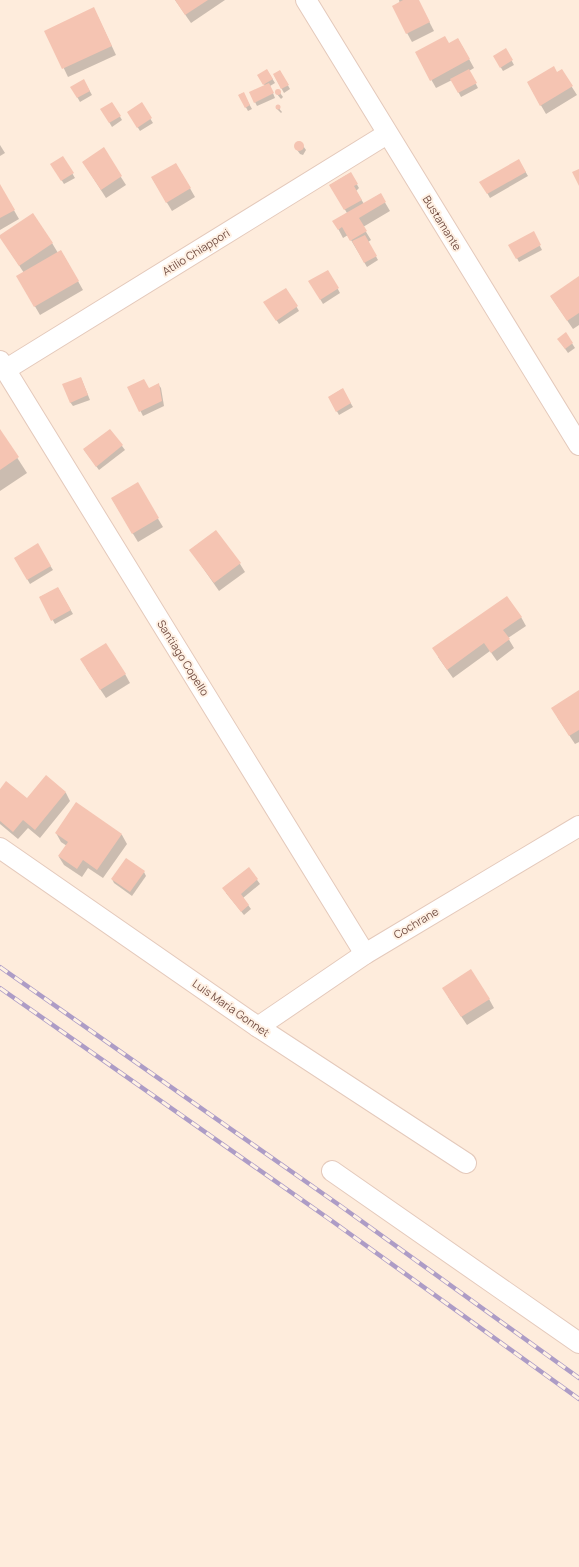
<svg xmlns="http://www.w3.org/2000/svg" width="579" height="1567" font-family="Manrope,sans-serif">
<rect width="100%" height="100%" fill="#feecdc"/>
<g fill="#0003">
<polygon points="175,0 225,0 191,23"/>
<polygon points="399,0 418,0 434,31 412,42 407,33"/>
<polygon points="98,17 116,55 68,77 46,31"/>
<polygon points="458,39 474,68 469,71 478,88 461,97 452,80 436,88 416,53 449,45"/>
<polygon points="506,50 514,65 503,71 494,56"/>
<polygon points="267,70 275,83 270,86 275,98 257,106 255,102 265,86 259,75"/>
<polygon points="561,70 577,95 546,114 528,83 557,73"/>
<polygon points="280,71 290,89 284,93 274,75"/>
<polygon points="84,81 92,95 80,102 72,88"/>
<polygon points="278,90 283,97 281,99 276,93"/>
<polygon points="243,93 252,109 248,111 239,95"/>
<polygon points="112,103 122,120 112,127 102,110"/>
<polygon points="141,104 153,123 140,131 128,112"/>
<polygon points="277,106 282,112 281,113 276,108"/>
<polygon points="298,143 301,143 306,150 303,155 300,154 295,147"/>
<polygon points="0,145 5,153 0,156"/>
<polygon points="103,149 126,185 106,198 83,162"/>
<polygon points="63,158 75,178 64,184 52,165"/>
<polygon points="519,161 528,176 490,198 481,182"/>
<polygon points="176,164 195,197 172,211 152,178"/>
<polygon points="350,173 359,188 356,191 364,204 380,194 390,211 363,227 371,240 368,242 378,260 367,267 348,235 343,238 334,221 347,213 330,185"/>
<polygon points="0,186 19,219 0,230"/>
<polygon points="533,233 542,250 519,262 510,245"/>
<polygon points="0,236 52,243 58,253 61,251 83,290 40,315 18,277 24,273"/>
<polygon points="328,271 340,293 323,304 310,282"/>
<polygon points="579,278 579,325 573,329 551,297"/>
<polygon points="286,289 299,311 279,324 265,302"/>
<polygon points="566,334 575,348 568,353 561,343"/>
<polygon points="81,378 90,400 73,406 70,402"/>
<polygon points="158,384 161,388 164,406 143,416 129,388 149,389"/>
<polygon points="342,389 353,407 339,415 329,397"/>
<polygon points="110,430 125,450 99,470 84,450"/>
<polygon points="0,431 27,473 0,491"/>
<polygon points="137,484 163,527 138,542 112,499"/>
<polygon points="37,545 53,570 30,584 15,558"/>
<polygon points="196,558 240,564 245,572 219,591"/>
<polygon points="58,588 73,614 55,624 40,597"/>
<polygon points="521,617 526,626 508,638 514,648 497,661 490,651 453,678 438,657"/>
<polygon points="86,668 125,674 130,683 106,698"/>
<polygon points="579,692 579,742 575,744 557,717"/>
<polygon points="46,777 66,793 70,801 40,838 28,828 18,839 0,824 0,790 27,799"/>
<polygon points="77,804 122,835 127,844 103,878 88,868 82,877 64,865 59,857 67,846 61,842 56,833"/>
<polygon points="249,869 260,884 243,898 251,909 244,915 226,893"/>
<polygon points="144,872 146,876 132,896 114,883 112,879"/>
<polygon points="448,997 489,999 494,1008 467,1025"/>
</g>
<g fill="#f5c4b2">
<polygon points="175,0 208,0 185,15"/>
<polygon points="403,0 419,0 430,22 406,34 392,6"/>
<polygon points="94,7 112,46 62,69 44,31"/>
<polygon points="445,36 449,43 458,38 470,59 430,81 415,52"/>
<polygon points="506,48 513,60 500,68 493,56"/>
<polygon points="554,66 557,72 562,69 573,86 540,106 527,82"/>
<polygon points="267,69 273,79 263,85 257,75"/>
<polygon points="469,69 477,83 458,93 450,79"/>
<polygon points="280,70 289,85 281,89 273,74"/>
<polygon points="84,79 90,91 77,98 70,87"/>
<polygon points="269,83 274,93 254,103 249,92"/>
<circle cx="278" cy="92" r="3"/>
<polygon points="244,92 250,105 245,108 238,95"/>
<polygon points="112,102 121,116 109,123 100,109"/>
<polygon points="142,102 152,118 137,128 127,112"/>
<circle cx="278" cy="107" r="2.5"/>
<circle cx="299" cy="146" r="5"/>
<polygon points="104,147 122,176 101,190 82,162"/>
<polygon points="63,156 74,173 61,181 50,164"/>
<polygon points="519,159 526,172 487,194 479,182"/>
<polygon points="176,163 191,188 166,203 151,177"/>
<polygon points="579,169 579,186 572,172"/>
<polygon points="351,172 358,184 354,186 362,200 344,210 329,185"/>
<polygon points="0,184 15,210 0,218"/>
<polygon points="381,193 386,202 359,218 367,231 350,241 342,227 338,230 332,221"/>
<polygon points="33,213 53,243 19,266 0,238 0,235"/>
<polygon points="534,231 541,245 516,259 508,245"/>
<polygon points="365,235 377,256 364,263 352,241"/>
<polygon points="61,250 79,281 34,307 16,276"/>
<polygon points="328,270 339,288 320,300 308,281"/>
<polygon points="579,276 579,313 567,321 550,296"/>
<polygon points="286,288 298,306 276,321 263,302"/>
<polygon points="566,332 573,343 565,349 557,339"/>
<polygon points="81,377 88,395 70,403 62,384"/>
<polygon points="144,379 149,388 159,383 162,401 139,412 127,387"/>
<polygon points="343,388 351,403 336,412 328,397"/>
<polygon points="0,429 19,457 0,470"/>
<polygon points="110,429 123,445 96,467 83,449"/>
<polygon points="138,482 159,518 132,534 111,498"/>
<polygon points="216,530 241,563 214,583 189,550"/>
<polygon points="38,543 51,566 27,580 14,558"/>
<polygon points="58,587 71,610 51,621 39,597"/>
<polygon points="507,596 522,617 503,630 510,639 491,653 484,643 447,670 432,648"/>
<polygon points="106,643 126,674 100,690 80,659"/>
<polygon points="579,690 579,730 569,736 551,708"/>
<polygon points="46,775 66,792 35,830 23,820 13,832 0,821 0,789 6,781 27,798"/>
<polygon points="76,802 122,834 97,870 83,860 77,869 58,856 68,842 55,833"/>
<polygon points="126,858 145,871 130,892 111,879"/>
<polygon points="249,867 258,879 241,894 249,905 241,912 222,888"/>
<polygon points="471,969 490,999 461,1017 442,988"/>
</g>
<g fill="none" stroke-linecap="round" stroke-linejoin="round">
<g stroke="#e4c9bb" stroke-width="22">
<g id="minor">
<polyline points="306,0 579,445"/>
<polyline points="0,361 365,954"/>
<polyline points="5,370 387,134"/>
<polyline points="0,848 258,1027 466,1163"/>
<polyline points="258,1027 365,954 579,826"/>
<polyline points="332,1171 579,1343"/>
</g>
</g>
<use href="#minor" stroke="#fff" stroke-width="20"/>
<g stroke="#ad9cc6" stroke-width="4.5">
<g id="rail">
<polyline points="0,967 342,1207 579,1378"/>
<polyline points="0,988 332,1221 579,1399"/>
</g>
</g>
<use href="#rail" stroke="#fff1e4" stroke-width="3" stroke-dasharray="9" stroke-linecap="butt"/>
</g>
<g text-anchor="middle" stroke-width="4" stroke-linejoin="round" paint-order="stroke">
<g font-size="11" fill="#744f44" stroke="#fff1e4">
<text transform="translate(442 223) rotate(58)" y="4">Bustamante</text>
<text transform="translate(196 252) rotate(-32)" y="4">Atilio Chiappori</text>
<text transform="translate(183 658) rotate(58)" y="4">Santiago Copello</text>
<text transform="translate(416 923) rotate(-31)" y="4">Cochrane</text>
<text transform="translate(231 1008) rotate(35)" y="4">Luis María Gonnet</text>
</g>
</g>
</svg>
